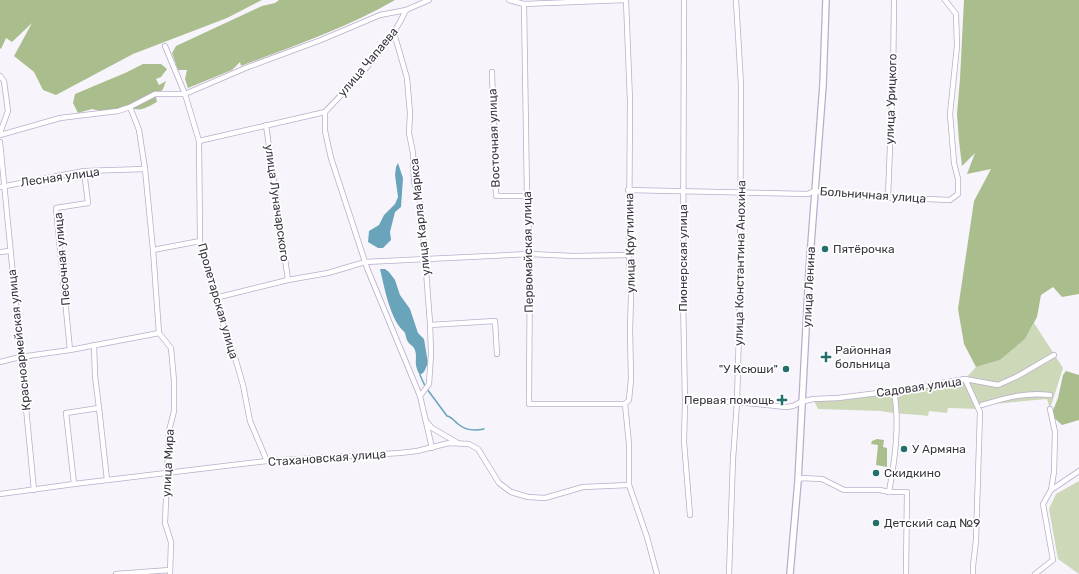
<svg xmlns="http://www.w3.org/2000/svg" width="1079" height="574" font-family="Rubik,sans-serif">
<rect width="100%" height="100%" fill="#f7f5fb"/>
<g fill="#ccd8b8">
<path d="M1034,323L1063,368L1050,409L1047,399L982,405L980,409L948,408L947,413L929,411L928,416C912,414 896,414 881,411L818,409L813,399L838,398L965,379L976,367L1000,360L1025,339Z"/>
<polygon points="1079,481 1079,574 1058,559 1049,509 1056,494"/>
</g>
<g fill="#aabd8c">
<polygon points="0,0 262,0 227,18 133,54 56,95 43,90 34,72 14,56 32,23 12,42 6,38 1,49 0,48"/>
<path d="M279,0H395C347,28 293,46 241,66L240,62L232,70L188,88L185,79L187,70H178L172,53L176,46L262,6L275,3Z"/>
<polygon points="964,0 1079,0 1079,294 1062,297 1053,287 1041,295 1037,317 1025,339 1000,360 976,367 964,344 958,309 974,201 991,169 967,174 975,153 962,166 959,141 957,114 960,79"/>
<path d="M143,64H161L167,69L161,77L156,79L159,85L166,81L163,89L156,97L157,102C147,107 140,113 130,107L105,112L92,109L78,113L73,103L75,94L125,73Z"/>
<polygon points="1066,371 1079,375 1079,420 1062,425 1051,415 1058,398 1063,375"/>
<polygon points="877,439 884,440 883,447 887,448 887,467 876,465 878,445 871,444 872,441"/>
</g>
<g fill="#69a4bb">
<polygon points="398,163 403,178 401,207 395,212 390,232 391,240 383,248 378,248 368,242 369,231 379,225 384,215 395,204 398,197 395,175 396,167"/>
<path d="M380,269H385L389,272L395,280L400,295L410,309L418,333L424,339L428,363L424,372L420,375C412,362 419,358 414,348C413,346 409,344 408,342C406,339 406,336 405,333C403,330 400,328 399,326C389,312 384,286 380,269Z"/>
</g>
<g fill="none" stroke-linecap="round" stroke-linejoin="round">
<g stroke="#69a4bb" stroke-width="1.5">
<polyline points="420,375 425,386"/>
<path d="M427,389L447,416C452,417 454,421 458,424C465,430 475,431 484,429"/>
</g>
<g stroke="#baadcc" stroke-width="6">
<g id="minor">
<polyline points="509,0 524,4 625,0"/>
<polyline points="626,0 630,101 629,255 631,296 630,330 631,379 629,400 625,404 629,444 629,485 647,537 657,574"/>
<polyline points="684,0 683,296 685,402 684,442 690,515"/>
<polyline points="524,4 527,196 530,254 529,404 625,404"/>
<polyline points="394,33 407,78 410,113 409,133 413,153 414,182 421,205 430,323 431,354 429,384 420,396 432,448"/>
<polyline points="165,46 185,94 199,141 200,241 220,317 232,347 243,385 250,421 267,461"/>
<polyline points="492,72 496,196 527,196"/>
<polyline points="0,76 4,81 8,111 0,133"/>
<polyline points="130,107 155,94 185,94 248,67 321,40 380,15 406,10 429,0"/>
<polyline points="325,112 325,131 331,158 367,268 420,396"/>
<path d="M325,112C354,81 389,48 406,10"/>
<polyline points="266,125 288,280"/>
<polyline points="0,135 60,118 118,111 130,107 139,130 145,169 153,250 159,333 171,348 174,381 174,411 169,431 165,523 171,542 170,574"/>
<polyline points="199,141 325,112"/>
<polyline points="0,142 34,490"/>
<polyline points="0,187 84,171 145,169"/>
<polyline points="628,190 808,194 814,191 853,196 950,200 958,194 958,179 954,163 950,114 957,46 956,14 945,0"/>
<polyline points="888,198 891,120 893,85 894,0"/>
<polyline points="153,250 200,241"/>
<polyline points="0,252 10,251"/>
<polyline points="215,298 288,280 328,273 365,262 530,254 573,256 629,255"/>
<polyline points="430,325 495,321 497,354"/>
<polyline points="70,350 56,208 88,203 84,171"/>
<polyline points="0,362 20,357 70,350 159,333"/>
<polyline points="965,379 980,412 976,540 973,566 973,574"/>
<polyline points="685,402 737,402 786,407 793,406 801,402 813,399 838,398 894,391 965,379 998,385 1016,377 1054,355"/>
<path d="M982,405C1006,398 1024,392 1050,395"/>
<polyline points="99,408 107,480"/>
<polyline points="1050,409 1055,432 1054,472 1051,490"/>
<polyline points="426,421 432,428 458,443"/>
<polyline points="798,481 801,478 822,479 844,490 880,490 889,492 907,492 906,574"/>
<polyline points="74,484 66,413 99,408 95,376 94,345"/>
<path d="M889,492C895,459 900,424 894,391"/>
<polyline points="0,494 74,484 267,461 400,453 417,451 449,443 469,444 478,449 499,483 511,492 528,497 545,498 583,487 629,485"/>
<polyline points="116,574 170,570"/>
<polyline points="729,574 733,459 737,402 740,295 741,85 736,0"/>
<polyline points="1035,574 1053,560 1043,504 1051,490 1079,471"/>
</g>
</g>
<g stroke="#baadcc" stroke-width="8">
<polyline id="major" points="790,574 798,481 809,271 823,85 826,0"/>
</g>
<use href="#minor" stroke="#fff" stroke-width="4.5"/>
<use href="#major" stroke="#fff" stroke-width="5.5"/>
</g>
<g fill="#246f6c" stroke="#fff" stroke-width="1.5">
<circle cx="825" cy="249" r="4"/>
<path d="M824 351h4v4h4v4h-4v4h-4v-4h-4v-4h4z"/>
<circle cx="786" cy="369" r="4"/>
<path d="M780 394h4v4h4v4h-4v4h-4v-4h-4v-4h4z"/>
<circle cx="904" cy="449" r="4"/>
<circle cx="876" cy="473" r="4"/>
<circle cx="876" cy="523" r="4"/>
</g>
<g text-anchor="middle" stroke-width="3.5" stroke-linejoin="round" paint-order="stroke">
<g font-size="12" fill="#3b3642" stroke="#fff">
<text transform="translate(368 62) rotate(-50)" y="4">улица Чапаева</text>
<text transform="translate(891 99) rotate(-88)" y="4">улица Урицкого</text>
<text transform="translate(494 138) rotate(-92)" y="4">Восточная улица</text>
<text transform="translate(60 177) rotate(-8)" y="4">Лесная улица</text>
<text transform="translate(873 195) rotate(4)" y="4">Больничная улица</text>
<text transform="translate(277 203) rotate(82)" y="4">улица Луначарского</text>
<text transform="translate(420 217) rotate(-96)" y="4">улица Карла Маркса</text>
<text transform="translate(630 243) rotate(-91)" y="4">улица Крутилина</text>
<text transform="translate(528 252) rotate(-91)" y="4">Первомайская улица</text>
<text transform="translate(683 258) rotate(-90)" y="4">Пионерская улица</text>
<text transform="translate(62 259) rotate(-95)" y="4">Песочная улица</text>
<text transform="translate(740 263) rotate(-89)" y="4">улица Константина Анохина</text>
<text transform="translate(809 287) rotate(-87)" y="4">улица Ленина</text>
<text transform="translate(218 301) rotate(74)" y="4">Пролетарская улица</text>
<text transform="translate(19 340) rotate(-96)" y="4">Красноармейская улица</text>
<text transform="translate(919 387) rotate(-8)" y="4">Садовая улица</text>
<text transform="translate(327 458) rotate(-4)" y="4">Стахановская улица</text>
<text transform="translate(168 463) rotate(-87)" y="4">улица Мира</text>
</g>
<g font-size="12" fill="#3b3642" stroke="#fff" text-anchor="start">
<text x="833" y="253">Пятёрочка</text>
<text x="835" y="354">Районная<tspan x="835" dy="14">больница</tspan></text>
<text x="778" y="373" text-anchor="end">"У Ксюши"</text>
<text x="774" y="404" text-anchor="end">Первая помощь</text>
<text x="912" y="453">У Армяна</text>
<text x="884" y="477">Скидкино</text>
<text x="884" y="527">Детский сад №9</text>
</g>
</g>
</svg>
